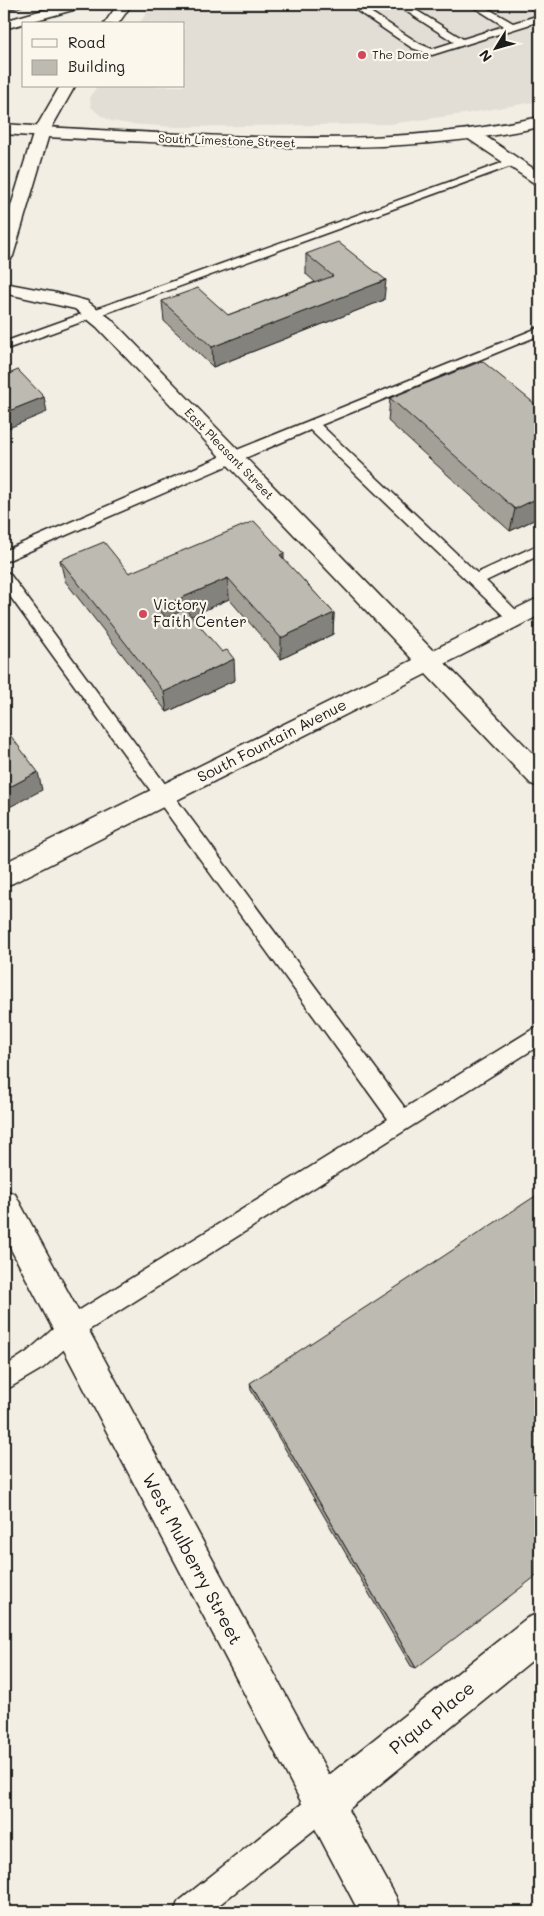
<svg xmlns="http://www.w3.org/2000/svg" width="544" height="1916" font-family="Mali,sans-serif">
<rect width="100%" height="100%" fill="#f2eee4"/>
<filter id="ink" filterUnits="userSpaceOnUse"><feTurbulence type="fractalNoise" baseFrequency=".02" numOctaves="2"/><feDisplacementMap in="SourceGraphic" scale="10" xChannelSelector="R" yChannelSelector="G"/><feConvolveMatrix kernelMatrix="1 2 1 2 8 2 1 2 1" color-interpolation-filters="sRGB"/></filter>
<g filter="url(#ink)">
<polygon fill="#e2ded5" points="153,4 540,4 540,101 464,114 389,124 175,127 130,124 111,121 100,115 91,107 90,97 97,86 184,86 184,24 139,24"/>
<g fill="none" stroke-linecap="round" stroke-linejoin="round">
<g stroke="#1c1c1c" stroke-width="3">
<g id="service">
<polygon points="347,4 358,4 420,44 432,49 454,42 395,4 406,4 463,39 504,26 469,4 480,4 513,23 540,15 540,21 432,55 412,48"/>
<polygon points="524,4 536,4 540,6 540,13"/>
<polygon points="513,159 519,162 517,164 4,350 4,342"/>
<polygon points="540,327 540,335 321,425 477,573 540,544 540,555 486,581 520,614 523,618 520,622 515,624 510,622 310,430 4,562 4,551 227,454"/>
<polygon points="4,572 9,573 405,1108 533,1029 540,1026 540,1045 78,1337 43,1368 4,1391 4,1367 27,1352 62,1321 388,1119 4,588"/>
<polygon points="324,1791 334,1794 337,1804 334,1814 210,1912 174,1912 178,1902 314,1794"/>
</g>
</g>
<g stroke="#1c1c1c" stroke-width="3">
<g id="minor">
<polygon points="64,4 86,4 84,7 4,29 4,21"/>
<polygon points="473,130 479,132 540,173 540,185 534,183 467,138 465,135 467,132"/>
<polygon points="540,597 540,615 437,668 429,671 421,668 417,662 421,656"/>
<polygon points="4,1190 15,1194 329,1775 527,1618 540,1613 540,1654 348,1810 396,1897 401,1912 359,1912 4,1236"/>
</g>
</g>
<g stroke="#1c1c1c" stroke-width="3">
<g id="tertiary">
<polygon points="118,4 132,4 118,24 104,24"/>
<polygon points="60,86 75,86 48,134 36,134 34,131"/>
<polygon points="4,283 57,293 87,301 111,319 540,761 540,787 531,784 426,674 13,883 4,886 4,863 413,660 97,327 75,309 4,293"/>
</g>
</g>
<g stroke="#1c1c1c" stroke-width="3">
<polygon id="secondary" points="42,126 48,128 50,131 13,256 10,260 4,261 4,229 34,131 36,128"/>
</g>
<g stroke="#1c1c1c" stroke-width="3">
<path id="primary" d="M540,117V127C426,151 313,149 197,144C132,141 68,139 4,134V124C70,129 135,132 201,135C316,140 426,141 540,117Z"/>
</g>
<use href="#service" fill="#fbf7ec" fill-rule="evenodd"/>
<use href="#minor" fill="#fbf7ec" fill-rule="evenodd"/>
<use href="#tertiary" fill="#fbf7ec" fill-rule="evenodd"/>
<use href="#secondary" fill="#fbf7ec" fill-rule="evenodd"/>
<use href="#primary" fill="#fbf7ec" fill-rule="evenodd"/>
</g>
<g fill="#a3a098" stroke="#1c1c1c">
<polygon points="306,254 384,300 213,367 164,321 162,301 228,315 315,282 306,274"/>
<polygon points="390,398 540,408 540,517 510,531 388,421"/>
<polygon points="60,560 129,573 284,560 334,613 333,634 281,659 229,599 191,616 235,680 167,712 65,581"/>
<polygon points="250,1383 416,1668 411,1666 251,1390"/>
</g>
<g fill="#84827c" stroke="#1c1c1c">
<polygon points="4,4 23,4 23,6 4,11"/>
<polygon points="386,280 384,300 213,367 212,347"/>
<polygon points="44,397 47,412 4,430 4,413"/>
<polygon points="540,497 540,517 510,531 515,509"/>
<polygon points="284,553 284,575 280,555"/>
<polygon points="228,578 229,599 161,630 158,608"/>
<polygon points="334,613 333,634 281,659 281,638"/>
<polygon points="234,659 235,680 167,712 164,692"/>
<polygon points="38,772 42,790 4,810 4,790"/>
</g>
<g fill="#bdbab1" stroke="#1c1c1c">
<polygon points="338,242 386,280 212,347 162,301 198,288 228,315 333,276 306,254"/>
<polygon points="482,361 540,408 540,497 515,509 390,398"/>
<polygon points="18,370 44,397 4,413 4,376"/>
<polygon points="254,521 284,553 280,555 334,613 281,638 228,578 158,608 166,618 185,609 222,652 227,650 234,659 164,692 60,560 104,542 129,573"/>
<polygon points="4,727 38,772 4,790"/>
<polygon points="540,1193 540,1573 416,1668 250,1383"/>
</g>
</g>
<g fill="#d1495b" stroke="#fbf7ec" stroke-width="2">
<circle cx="362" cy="55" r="5"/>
<circle cx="143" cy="614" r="5"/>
</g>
<g text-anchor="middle" stroke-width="4.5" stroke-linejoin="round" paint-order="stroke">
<g font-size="12" fill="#1c1c1c" stroke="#fbf7ec" text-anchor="start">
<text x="372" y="59">The Dome</text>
</g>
<g font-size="12" fill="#1c1c1c" stroke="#fbf7ec">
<text transform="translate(227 141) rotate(2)" y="4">South Limestone Street</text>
<text transform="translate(229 454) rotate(46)" y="4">East Pleasant Street</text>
</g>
<g font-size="15" fill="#1c1c1c" stroke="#fbf7ec" text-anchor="start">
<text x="153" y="610">Victory<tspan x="153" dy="17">Faith Center</tspan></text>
</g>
<g font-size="15" fill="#1c1c1c" stroke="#fbf7ec">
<text transform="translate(272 741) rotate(-27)" y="5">South Fountain Avenue</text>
</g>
<g font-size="18" fill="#1c1c1c" stroke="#fbf7ec">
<text transform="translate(192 1559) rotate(62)" y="6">West Mulberry Street</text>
<text transform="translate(432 1718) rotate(-39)" y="6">Piqua Place</text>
</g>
</g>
<rect width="544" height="1916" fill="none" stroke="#fbf7ec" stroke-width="20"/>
<rect x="10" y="10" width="524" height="1896" fill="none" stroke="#1c1c1c" stroke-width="2" filter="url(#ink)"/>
<rect x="22" y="22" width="162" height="65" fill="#fbf7ec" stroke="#a29f99"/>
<rect x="32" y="39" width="25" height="8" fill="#fbf7ec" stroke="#a29f99"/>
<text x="68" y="48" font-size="15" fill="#1c1c1c">Road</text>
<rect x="32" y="60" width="25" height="15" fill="#bdbab1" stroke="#a29f99"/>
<text x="68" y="72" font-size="15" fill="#1c1c1c">Building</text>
<g transform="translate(496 48) rotate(233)" stroke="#fbf7ec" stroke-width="4" paint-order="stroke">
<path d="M0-4L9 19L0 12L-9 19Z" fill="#1c1c1c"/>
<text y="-8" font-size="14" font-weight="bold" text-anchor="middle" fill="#1c1c1c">N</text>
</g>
</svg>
